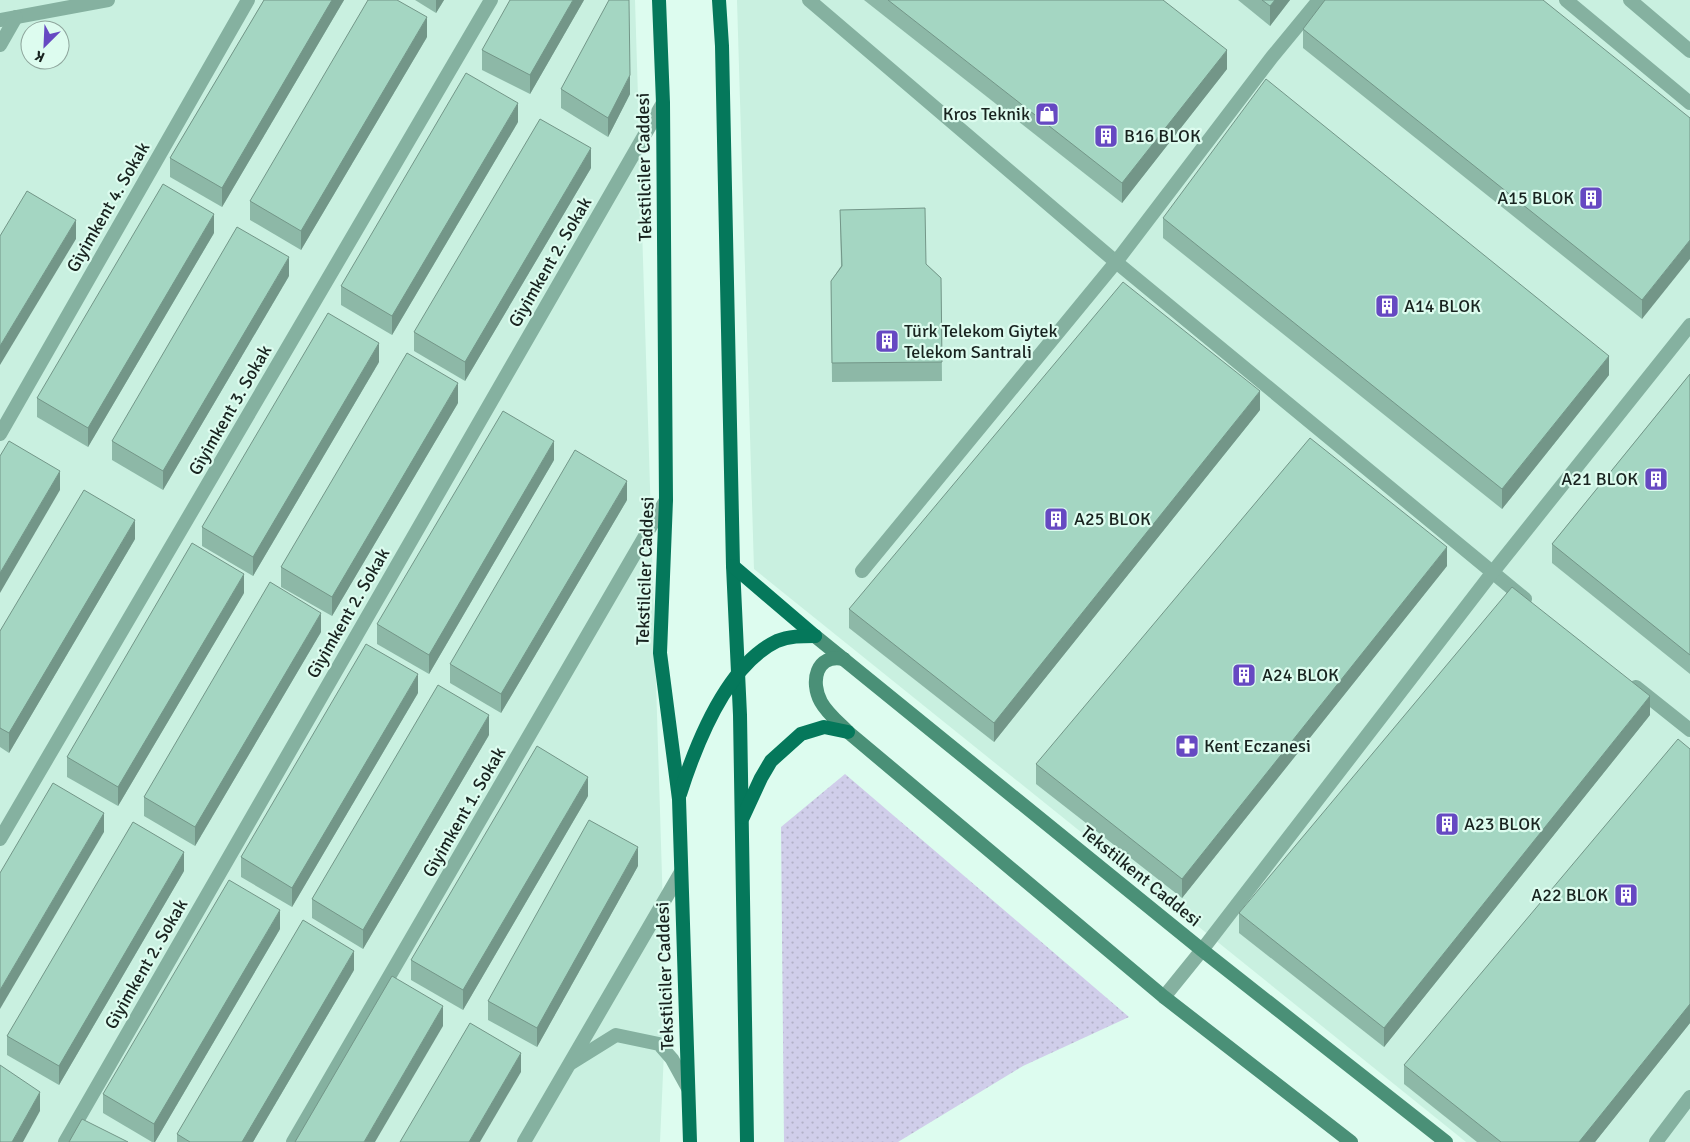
<svg xmlns="http://www.w3.org/2000/svg" width="1690" height="1142" font-family="Signika,sans-serif">
<defs>
<pattern id="green-dots" width="8" height="8" patternUnits="userSpaceOnUse" patternTransform="scale(1.25)"><rect width="8" height="8" fill="#d0ceea"/><path d="M2 2h.1M6 6h.1" fill="none" stroke="#b2b1c8" stroke-width="1.8" stroke-linecap="round"/></pattern>
</defs>
<rect width="100%" height="100%" fill="#ddfcef"/>
<g fill="#c9f0e0" fill-rule="evenodd">
<path d="M0,0H635L666,1006L660,1142H0ZM30,30H60V60H30Z"/>
<polygon points="737,0 1690,0 1690,1142 1466,1142 754,569"/>
</g>
<polygon fill="url(#green-dots)" points="845,774 1129,1017 1023,1066 898,1142 784,1142 781,827"/>
<g fill="none" stroke-linecap="round" stroke-linejoin="round">
<g stroke="#85b1a0" stroke-width="14">
<polyline points="809,0 1116,262 1525,599"/>
<polyline points="0,20 108,0"/>
<polyline points="0,45 16,17"/>
<polyline points="0,434 248,0"/>
<polyline points="862,571 1116,262 1272,57 1319,0"/>
<polyline points="1636,687 1690,730"/>
<polyline points="0,839 491,0"/>
<polyline points="1164,997 1202,950 1492,573 1690,325"/>
<polyline points="571,1063 616,1035 659,1044 672,1059 688,1088"/>
<polyline points="65,1142 663,103"/>
<polyline points="293,1142 666,500"/>
<polyline points="524,1142 681,872"/>
</g>
<g stroke="#85b1a0" stroke-width="14">
<polyline points="1566,0 1690,103"/>
<polyline points="1630,0 1690,51"/>
<polyline points="1656,1142 1690,1097"/>
</g>
<g stroke="#4a9077" stroke-width="14">
<polyline points="815,636 1202,950 1446,1142"/>
<path d="M844,659C816,653 810,682 821,702C827,713 838,722 848,732L1164,997L1351,1142"/>
</g>
<g stroke="#05785b" stroke-width="14">
<polyline points="659,0 663,103 666,500 660,653 679,799 690,1142"/>
<polyline points="719,0 722,46 733,566 740,715 747,1142"/>
<polyline points="733,566 815,636"/>
<path d="M680,794C696,744 727,665 777,641C789,636 802,636 815,636"/>
<polyline points="743,817 761,778 771,761 801,734 824,727 848,732"/>
</g>
</g>
<g fill="#8db8a7">
<polygon points="264,0 344,0 222,207 170,177 170,158"/>
<polygon points="415,0 444,0 436,13"/>
<polygon points="584,0 530,94 482,70 482,50"/>
<polygon points="864,0 1163,0 1227,69 1122,203"/>
<polygon points="1238,0 1290,0 1270,26"/>
<polygon points="1303,29 1690,118 1642,319 1303,48"/>
<polygon points="427,37 301,250 250,220 250,201"/>
<polygon points="561,89 630,94 608,137 561,108"/>
<polygon points="518,122 392,335 341,305 341,286"/>
<polygon points="591,168 465,381 414,351 414,332"/>
<polygon points="840,210 926,264 941,278 942,381 832,382 831,281 841,266"/>
<polygon points="1163,218 1609,375 1502,509 1163,238"/>
<polygon points="214,233 88,447 37,417 37,398"/>
<polygon points="289,276 163,490 112,460 112,441"/>
<polygon points="379,362 253,576 202,546 202,527"/>
<polygon points="1690,374 1690,674 1552,563 1552,544"/>
<polygon points="458,403 332,616 281,587 281,567"/>
<polygon points="1260,410 994,742 849,628 849,609"/>
<polygon points="554,460 429,674 377,644 377,624"/>
<polygon points="627,500 501,713 450,683 450,664"/>
<polygon points="135,539 9,753 0,747 0,631"/>
<polygon points="1447,566 1182,898 1036,784 1036,764"/>
<polygon points="244,593 118,806 67,777 67,757"/>
<polygon points="321,632 195,846 144,816 144,797"/>
<polygon points="418,693 292,907 241,877 241,857"/>
<polygon points="1650,715 1384,1047 1239,933 1239,913"/>
<polygon points="489,735 363,949 312,918 312,899"/>
<polygon points="1690,749 1690,1023 1595,1142 1477,1142 1404,1084 1404,1065"/>
<polygon points="588,796 463,1010 411,980 411,960"/>
<polygon points="638,866 537,1047 488,1020 488,1001"/>
<polygon points="184,871 59,1085 7,1055 7,1036"/>
<polygon points="280,929 155,1142 152,1142 103,1113 103,1094"/>
<polygon points="354,970 253,1142 177,1142 177,1134"/>
</g>
<g fill="#739688">
<polygon points="332,0 344,0 222,207 222,188"/>
<polygon points="436,0 444,0 436,13"/>
<polygon points="573,0 584,0 530,94 530,75"/>
<polygon points="1275,0 1290,0 1270,26 1270,6"/>
<polygon points="427,17 427,37 301,250 301,231"/>
<polygon points="1227,50 1227,69 1122,203 1122,183"/>
<polygon points="630,75 630,94 608,137 608,118"/>
<polygon points="518,103 518,122 392,335 392,316"/>
<polygon points="591,148 591,168 465,381 465,362"/>
<polygon points="214,214 214,233 88,447 88,428"/>
<polygon points="76,220 76,239 0,365 0,346"/>
<polygon points="1690,240 1690,259 1642,319 1642,300"/>
<polygon points="289,257 289,276 163,490 163,471"/>
<polygon points="379,343 379,362 253,576 253,557"/>
<polygon points="1609,356 1609,375 1502,509 1502,489"/>
<polygon points="458,383 458,403 332,616 332,597"/>
<polygon points="1260,391 1260,410 994,742 994,723"/>
<polygon points="554,441 554,460 429,674 429,655"/>
<polygon points="60,471 60,490 0,593 0,573"/>
<polygon points="627,481 627,500 501,713 501,694"/>
<polygon points="135,520 135,539 9,753 9,733"/>
<polygon points="1447,547 1447,566 1182,898 1182,879"/>
<polygon points="244,574 244,593 118,806 118,787"/>
<polygon points="321,613 321,632 195,846 195,827"/>
<polygon points="418,674 418,693 292,907 292,888"/>
<polygon points="1650,696 1650,715 1384,1047 1384,1028"/>
<polygon points="489,715 489,735 363,949 363,930"/>
<polygon points="588,777 588,796 463,1010 463,990"/>
<polygon points="104,813 104,832 0,1009 0,990"/>
<polygon points="638,847 638,866 537,1047 537,1028"/>
<polygon points="184,852 184,871 59,1085 59,1066"/>
<polygon points="280,910 280,929 155,1142 154,1142 154,1124"/>
<polygon points="354,951 354,970 253,1142 242,1142"/>
<polygon points="1690,1004 1690,1023 1595,1142 1579,1142"/>
<polygon points="443,1006 443,1026 375,1142 364,1142"/>
<polygon points="521,1053 521,1072 480,1142 469,1142"/>
<polygon points="40,1092 40,1111 23,1142 12,1142"/>
</g>
<g fill="#a4d6c2" stroke="#739688">
<polygon points="264,0 332,0 222,188 170,158"/>
<polygon points="368,0 397,0 427,17 301,231 250,201"/>
<polygon points="510,0 573,0 530,75 482,50"/>
<polygon points="609,0 629,0 630,75 608,118 561,89"/>
<polygon points="888,0 1163,0 1227,50 1122,183"/>
<polygon points="1262,0 1275,0 1270,6"/>
<polygon points="1325,0 1543,0 1690,118 1690,240 1642,300 1303,29"/>
<polygon points="466,73 518,103 392,316 341,286"/>
<polygon points="1266,79 1609,356 1502,489 1163,218"/>
<polygon points="540,119 591,148 465,362 414,332"/>
<polygon points="163,184 214,214 88,428 37,398"/>
<polygon points="27,191 76,220 0,346 0,236"/>
<polygon points="925,208 926,264 941,278 942,362 832,363 831,281 842,266 840,210"/>
<polygon points="237,227 289,257 163,471 112,441"/>
<polygon points="1123,282 1260,391 994,723 849,609"/>
<polygon points="328,313 379,343 253,557 202,527"/>
<polygon points="407,353 458,383 332,597 281,567"/>
<polygon points="1690,374 1690,655 1552,544"/>
<polygon points="503,411 554,441 429,655 377,624"/>
<polygon points="1310,438 1447,547 1182,879 1036,764"/>
<polygon points="9,441 60,471 0,573 0,456"/>
<polygon points="575,450 627,481 501,694 450,664"/>
<polygon points="84,490 135,520 9,733 0,728 0,631"/>
<polygon points="192,543 244,574 118,787 67,757"/>
<polygon points="270,582 321,613 195,827 144,797"/>
<polygon points="1512,587 1650,696 1384,1028 1239,913"/>
<polygon points="366,644 418,674 292,888 241,857"/>
<polygon points="438,685 489,715 363,930 312,899"/>
<polygon points="1678,739 1690,749 1690,1004 1579,1142 1501,1142 1404,1065"/>
<polygon points="537,746 588,777 463,990 411,960"/>
<polygon points="53,783 104,813 0,990 0,873"/>
<polygon points="589,820 638,847 537,1028 488,1001"/>
<polygon points="133,822 184,852 59,1066 7,1036"/>
<polygon points="229,880 280,910 154,1124 103,1094"/>
<polygon points="303,920 354,951 242,1142 190,1142 177,1134"/>
<polygon points="392,976 443,1006 364,1142 295,1142"/>
<polygon points="470,1023 521,1053 469,1142 400,1142"/>
<polygon points="0,1065 40,1092 12,1142 0,1142"/>
<polygon points="82,1119 128,1142 69,1142"/>
</g>
<defs>
<g id="shop-square" transform="scale(1.25)"><rect x="-9" y="-9" width="18" height="18" rx="4" fill="#6649c2" stroke="#ddfcef"/><path d="M-5-2.5h2.3a2.7 3.5 0 0 1 5.4 0H5L5.5 6h-11ZM-1.5-2.5h3a1.5 2.3 0 0 0-3 0Z" fill="#fff"/></g>
<g id="building-square" transform="scale(1.25)"><rect x="-9" y="-9" width="18" height="18" rx="4" fill="#6649c2" stroke="#ddfcef"/><path d="M-4-6H4V6H1V3H-1V6H-4ZM-2.5-4.3h1.7v1.8h-1.7ZM.8-4.3h1.7v1.8H.8ZM-2.5-1h1.7V.8h-1.7ZM.8-1h1.7V.8H.8Z" fill="#fff"/></g>
<g id="pharmacy-square" transform="scale(1.25)"><rect x="-9" y="-9" width="18" height="18" rx="4" fill="#6649c2" stroke="#ddfcef"/><path d="M-2-6h4v4h4v4h-4v4h-4v-4h-4v-4h4Z" fill="#fff"/></g>
</defs>
<g fill-rule="evenodd">
<use href="#shop-square" x="1047" y="114"/>
<use href="#building-square" x="1106" y="136"/>
<use href="#building-square" x="1591" y="198"/>
<use href="#building-square" x="1387" y="306"/>
<use href="#building-square" x="887" y="341"/>
<use href="#building-square" x="1656" y="479"/>
<use href="#building-square" x="1056" y="519"/>
<use href="#building-square" x="1244" y="675"/>
<use href="#pharmacy-square" x="1187" y="746"/>
<use href="#building-square" x="1447" y="824"/>
<use href="#building-square" x="1626" y="895"/>
</g>
<g text-anchor="middle" stroke-width="4.5" stroke-linejoin="round" paint-order="stroke">
<g font-size="18" fill="#18231f" stroke="#ddfcef" text-anchor="start">
<text x="1030" y="120" text-anchor="end">Kros Teknik</text>
<text x="1124" y="142">B16 BLOK</text>
<text x="1574" y="204" text-anchor="end">A15 BLOK</text>
<text x="1404" y="312">A14 BLOK</text>
<text x="904" y="337">Türk Telekom Giytek<tspan x="904" dy="21">Telekom Santrali</tspan></text>
<text x="1638" y="485" text-anchor="end">A21 BLOK</text>
<text x="1074" y="525">A25 BLOK</text>
<text x="1262" y="681">A24 BLOK</text>
<text x="1204" y="752">Kent Eczanesi</text>
<text x="1464" y="830">A23 BLOK</text>
<text x="1608" y="901" text-anchor="end">A22 BLOK</text>
</g>
<g font-size="18" fill="#18231f" stroke="#ddfcef">
<text transform="translate(644 167) rotate(-91)" y="6">Tekstilciler Caddesi</text>
<text transform="translate(108 207) rotate(-60)" y="6">Giyimkent 4. Sokak</text>
<text transform="translate(550 262) rotate(-60)" y="6">Giyimkent 2. Sokak</text>
<text transform="translate(230 410) rotate(-60)" y="6">Giyimkent 3. Sokak</text>
<text transform="translate(645 571) rotate(-88)" y="6">Tekstilciler Caddesi</text>
<text transform="translate(348 613) rotate(-60)" y="6">Giyimkent 2. Sokak</text>
<text transform="translate(464 812) rotate(-60)" y="6">Giyimkent 1. Sokak</text>
<text transform="translate(1141 876) rotate(39)" y="6">Tekstilkent Caddesi</text>
<text transform="translate(146 964) rotate(-60)" y="6">Giyimkent 2. Sokak</text>
<text transform="translate(665 976) rotate(-92)" y="6">Tekstilciler Caddesi</text>
</g>
</g>
<g transform="translate(45 45) rotate(204)"><circle r="24" fill="#ddfcef" stroke="#8ea59c"/>
<path d="M0-4L9 19L0 12L-9 19Z" fill="#6649c2"/>
<text y="-8" font-size="14" font-weight="bold" text-anchor="middle" fill="#18231f">K</text>
</g>
</svg>
